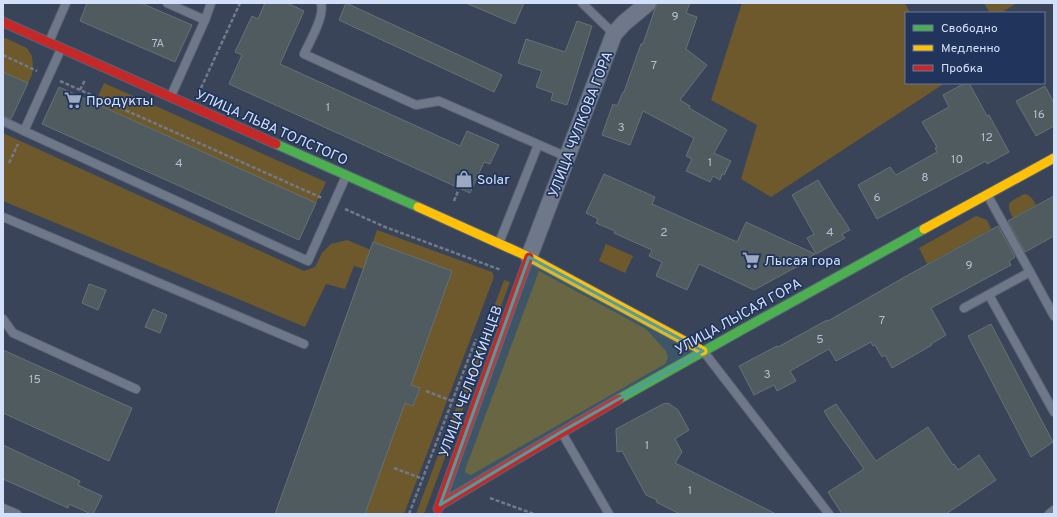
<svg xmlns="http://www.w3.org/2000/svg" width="1057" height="517" font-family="Overpass,sans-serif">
<rect width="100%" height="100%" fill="#394459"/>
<g fill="#6e592c">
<polygon points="742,3 905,3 910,13 906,13 906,83 945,83 771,197 741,179 757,125 711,100"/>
<polygon points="984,3 1017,3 1001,13 990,13"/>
<polygon points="3,37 27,48 32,56 33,66 32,75 28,83 3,72"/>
<polygon points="104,83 326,182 316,203 95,103"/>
<polygon points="3,133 304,271 315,267 322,253 331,244 347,240 371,250 364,269 354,266 345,289 326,284 305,327 3,201"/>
<path d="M1024,194C1031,195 1033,200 1036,205L1013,218C1004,201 1011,202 1024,194Z"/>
<polygon points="976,216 987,220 991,229 927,264 919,248"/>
<polygon points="377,230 492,272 494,277 404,514 365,514 405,403 413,406 420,388 411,385 452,271 373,242"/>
<polygon points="606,244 633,256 625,273 599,261"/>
<polygon points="539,271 646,329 666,351 668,358 665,364 471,475 466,473 465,470"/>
<polygon points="504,280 510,282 424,514 416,514"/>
</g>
<g fill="#4f5b5e" stroke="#667274">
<polygon points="87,3 141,3 192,25 175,62 80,21"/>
<polygon points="265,3 287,3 304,11 280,64 460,146 467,131 499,145 490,164 484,162 470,193 229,84 242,55 235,52 252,16 258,19"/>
<polygon points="346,3 502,75 494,92 339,20"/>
<polygon points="466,3 524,3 515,24"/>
<polygon points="657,3 690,3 686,13 697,17 686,49 707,65 680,100 690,106 689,108 727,130 714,153 731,161 724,175 722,174 720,180 713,176 710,182 686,171 692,159 686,156 694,138 643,111 630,145 602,135 613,104 617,106 623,92 624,92 641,44 643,44"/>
<polygon points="577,21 592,26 567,105 551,100 553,93 536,87 542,71 518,63 526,39 565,52"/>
<polygon points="3,72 28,83 11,119 3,116"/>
<polygon points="965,83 969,83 987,116 989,115 1009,152 987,164 986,161 877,219 858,185 890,167 896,175 937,152 935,148 937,147 922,122 949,107 943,95"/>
<polygon points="1045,86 1054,103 1054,126 1036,136 1016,101"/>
<polygon points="59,87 316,203 299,240 42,124"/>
<polygon points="604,174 655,197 652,204 737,242 746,222 815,254 799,264 800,265 754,290 699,264 687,290 656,276 662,262 649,256 652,250 614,233 615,231 596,223 598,219 586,213"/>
<polygon points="818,180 839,214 840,214 850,230 842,234 845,238 816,254 807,238 814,234 792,195"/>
<polygon points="1054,196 1054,236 1025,252 1008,221"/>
<polygon points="998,226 1015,257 1009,261 1011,265 931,308 946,335 931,344 932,345 892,368 885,355 882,357 875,345 873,346 871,342 836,361 829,349 790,371 796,381 777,391 774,385 754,395 739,366 777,346 778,347 827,320 828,321 910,274"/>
<polygon points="373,242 452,271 411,385 420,388 413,406 405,403 365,514 275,514"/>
<polygon points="89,284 106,290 98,310 82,303"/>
<polygon points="153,309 167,315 160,333 145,327"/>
<polygon points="991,324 1053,442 1031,457 968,336"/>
<polygon points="3,350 132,408 109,461 3,413"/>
<polygon points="668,403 678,410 689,430 675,439 682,452 675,463 776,514 680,514 656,502 657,500 646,495 622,451 617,452 616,429 663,404"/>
<polygon points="836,404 876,461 928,427 953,465 954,464 958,470 979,455 996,480 946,514 842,514 828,492 864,469 830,421 824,411"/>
<polygon points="3,445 80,481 78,485 102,496 93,514 91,514 69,504 68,508 3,479"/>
</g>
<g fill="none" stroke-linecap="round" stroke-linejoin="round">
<g stroke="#586275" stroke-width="10">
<g id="lane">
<polyline points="167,3 205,20"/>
<path d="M321,3C325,16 310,41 304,54L416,105L439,101L567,157"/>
<polyline points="582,3 614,34"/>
<polyline points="49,42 66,3"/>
<polyline points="61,49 24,131 308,261 346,176"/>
<polyline points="171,96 205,20 211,3"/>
<polyline points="3,121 24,131"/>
<polyline points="3,217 304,344"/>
<polyline points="499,243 538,145"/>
<polyline points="1030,272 1054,316"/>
<polyline points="989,295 1054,412"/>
<polyline points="964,308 1030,272 988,196"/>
<polyline points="3,319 13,333 136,389"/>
<polyline points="704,352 829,514"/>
<polyline points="562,433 609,514"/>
<polyline points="3,508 17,514"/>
<polyline points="1049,514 1054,510"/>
</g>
</g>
<g stroke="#586275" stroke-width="18">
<polyline id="street" points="529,257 614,34 624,23 648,3"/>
</g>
<g stroke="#586275" stroke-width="11">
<g id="fast">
<polyline points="276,144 418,207"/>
<polyline points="619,399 745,328 924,229"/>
</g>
</g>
<g stroke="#586275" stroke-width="11">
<g id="slow">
<polyline points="418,207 529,257 703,351"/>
<polyline points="924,229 1054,158"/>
</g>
</g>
<g stroke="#586275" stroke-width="11">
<g id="jam">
<polyline points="3,22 276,144"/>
<polyline points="440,505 515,460 619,399"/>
<polyline points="438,509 529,257"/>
</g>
</g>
<g stroke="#727a89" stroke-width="2.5" stroke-dasharray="4 2" stroke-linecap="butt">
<polyline points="3,55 37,71"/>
<polyline points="60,81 322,198"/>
<polyline points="201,88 240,3"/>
<polyline points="80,90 85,80"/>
<polyline points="9,163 18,144"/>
<polyline points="454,201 458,191"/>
<polyline points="345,209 385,227 501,270"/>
<polyline points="426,391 452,401"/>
<polyline points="394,468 423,479"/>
<polyline points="490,498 534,514"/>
<polyline points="409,514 476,339"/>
</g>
<use href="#lane" stroke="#6f7888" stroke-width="8"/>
<use href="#street" stroke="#6f7888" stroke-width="16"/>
<use href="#fast" stroke="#4caf50" stroke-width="9"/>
<use href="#slow" stroke="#ffc107" stroke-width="9"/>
<use href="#jam" stroke="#c62828" stroke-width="9"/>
</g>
<path fill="#549b9f" fill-opacity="0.2" stroke="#549b9f" stroke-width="3" stroke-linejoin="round" d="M529,257L703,351L561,432L440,505Z"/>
<defs>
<g id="supermarket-bare" transform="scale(1.38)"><path d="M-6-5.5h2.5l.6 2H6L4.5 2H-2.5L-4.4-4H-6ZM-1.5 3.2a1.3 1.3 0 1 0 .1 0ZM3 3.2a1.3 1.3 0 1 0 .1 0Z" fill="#9da9c1" stroke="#21345b" stroke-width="2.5" paint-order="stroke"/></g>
<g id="shop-bare" transform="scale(1.38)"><path d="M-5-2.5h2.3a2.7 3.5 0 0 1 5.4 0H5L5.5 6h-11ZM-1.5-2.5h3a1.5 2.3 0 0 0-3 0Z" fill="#9da9c1" stroke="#21345b" stroke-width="2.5" paint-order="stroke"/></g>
</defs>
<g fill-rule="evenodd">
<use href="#supermarket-bare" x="73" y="100"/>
<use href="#shop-bare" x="464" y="179"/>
<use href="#supermarket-bare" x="751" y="260"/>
</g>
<g text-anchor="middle" stroke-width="3.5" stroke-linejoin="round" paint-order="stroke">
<g font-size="12" fill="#b2bfd2">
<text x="675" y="20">9</text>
<text x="158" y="47">7А</text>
<text x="654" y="69">7</text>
<text x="328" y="111">1</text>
<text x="1039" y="118">16</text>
<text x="621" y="131">3</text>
<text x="987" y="141">12</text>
<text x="957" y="163">10</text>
<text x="710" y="166">1</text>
<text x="179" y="167">4</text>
<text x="925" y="181">8</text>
<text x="877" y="201">6</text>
<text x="664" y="236">2</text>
<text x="830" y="236">4</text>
<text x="969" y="269">9</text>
<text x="882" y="324">7</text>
<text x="820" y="343">5</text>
<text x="767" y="378">3</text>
<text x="35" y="383">15</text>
<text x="647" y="449">1</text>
<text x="690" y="494">1</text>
</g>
<g font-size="14" fill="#d3e0f9" stroke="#21345b" text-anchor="start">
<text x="86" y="105">Продукты</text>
<text x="477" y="184">Solar</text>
<text x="764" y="265">Лысая гора</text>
</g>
<g font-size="14" fill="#d3e0f9" stroke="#21345b">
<text transform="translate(580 124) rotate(-69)" y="5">УЛИЦА ЧУЛКОВА ГОРА</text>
<text transform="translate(272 127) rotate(24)" y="5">УЛИЦА ЛЬВА ТОЛСТОГО</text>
<text transform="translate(738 316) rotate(-29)" y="5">УЛИЦА ЛЫСАЯ ГОРА</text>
<text transform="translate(470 381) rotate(-70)" y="5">УЛИЦА ЧЕЛЮСКИНЦЕВ</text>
</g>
</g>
<rect width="1057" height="517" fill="none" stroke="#d3e0f9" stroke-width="8"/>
<rect x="905" y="12" width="140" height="72" fill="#21345b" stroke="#68799a"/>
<rect x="913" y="25" width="20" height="6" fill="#4caf50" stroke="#68799a"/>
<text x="941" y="32" font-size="12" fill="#d3e0f9">Свободно</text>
<rect x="913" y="45" width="20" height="6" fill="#ffc107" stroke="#68799a"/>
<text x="941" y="52" font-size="12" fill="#d3e0f9">Медленно</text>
<rect x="913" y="65" width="20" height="6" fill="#c62828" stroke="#68799a"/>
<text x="941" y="72" font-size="12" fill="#d3e0f9">Пробка</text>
</svg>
